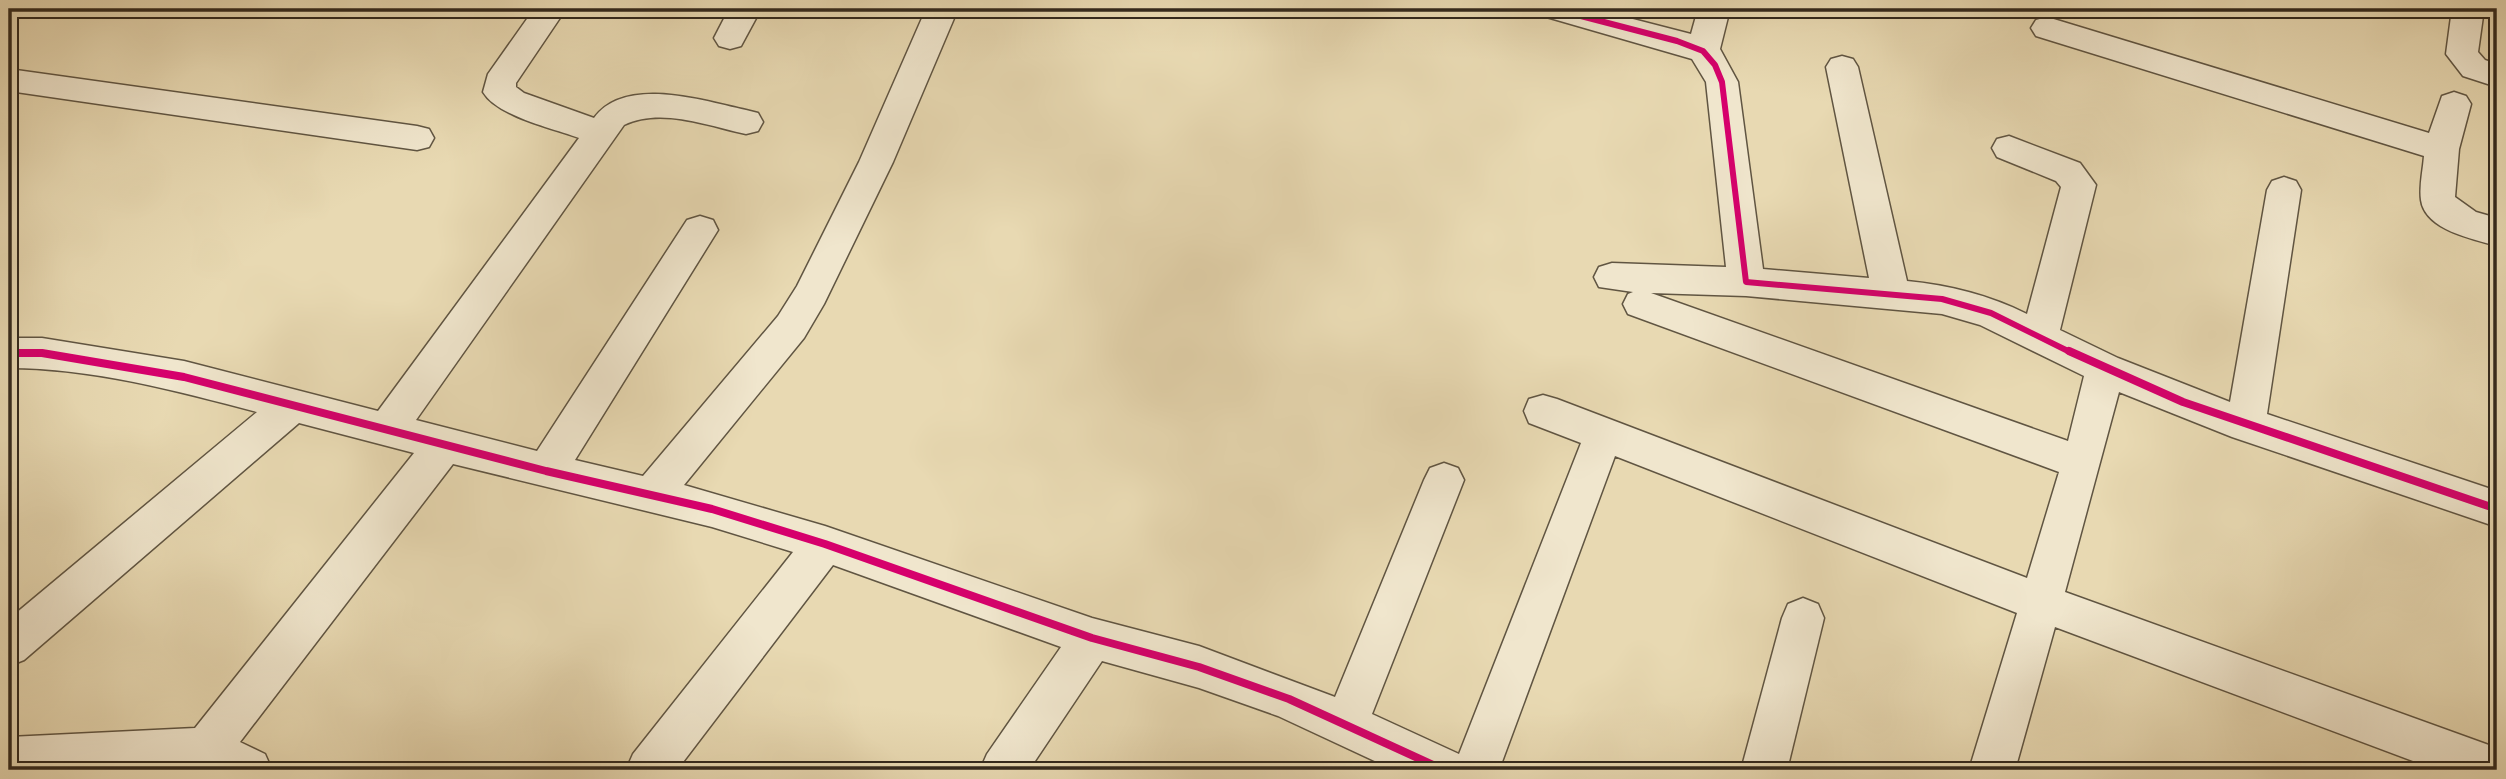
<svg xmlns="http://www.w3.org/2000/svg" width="2506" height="779" font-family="'Old Standard TT',serif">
<rect width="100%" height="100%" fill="#e8d9b2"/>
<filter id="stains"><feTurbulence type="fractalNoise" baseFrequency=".00286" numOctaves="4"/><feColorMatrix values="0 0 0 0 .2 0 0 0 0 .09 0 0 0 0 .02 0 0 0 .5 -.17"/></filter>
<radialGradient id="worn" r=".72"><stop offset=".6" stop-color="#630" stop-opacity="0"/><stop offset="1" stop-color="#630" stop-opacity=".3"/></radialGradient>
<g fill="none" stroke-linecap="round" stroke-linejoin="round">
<g stroke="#605542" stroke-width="3">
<g id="minor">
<path d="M534,9H566L516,83V87L524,93L594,118C625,75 704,101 746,110L758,113L763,122L758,131L746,134C708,126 661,107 624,125L416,420L537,451L687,220L700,216L713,220L718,230L575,460L643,476L778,316L797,286L859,162L926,9H958L893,162L824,304L804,338L684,485L825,526L1092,618L1199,646L1335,697L1424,480L1430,468L1444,463L1458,468L1464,480L1372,714L1459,754L1581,443L1529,423L1524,411L1529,399L1543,395L1557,399L2027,578L2059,472L1628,314L1623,304L1628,294L1633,292L1599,287L1594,277L1599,267L1612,263L1726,267L1706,82L1692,59L1543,16L1538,9H1594L1691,34L1698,9H1730L1720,49L1738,82L1763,269L1869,278L1826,67L1831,59L1842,56L1853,59L1858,67L1907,281C1949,285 1989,295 2027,314L2061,187L2056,181L1997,157L1992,148L1997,139L2009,136L2080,163L2096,185L2060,330L2118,358L2230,402L2267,190L2272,181L2284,177L2296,181L2301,190L2267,414L2497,491V527L2232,437L2119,392L2065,592L2497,748V770H2437L2055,627L2015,770H1969L2017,613L1615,456L1499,770H1394L1278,716L1199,688L1102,661L1029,770H980L987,754L1061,647L833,565L677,770H626L633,754L793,552L712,527L453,464L240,742L265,754L272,770H9V737L195,728L414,453L299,423L24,660L9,666V619L257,412C177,391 92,368 9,368V338H42L184,361L378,411L579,138C552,128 497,116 483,92L488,74ZM1651,293L1746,296L1942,314L1980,325L2084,376L2068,441Z"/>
<polygon points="729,9 761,9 741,46 730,49 719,46 714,38"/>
<polygon points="2452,9 2484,9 2478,52 2485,60 2497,64 2497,87 2463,76 2446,54"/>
<path d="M2047,17L2429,133L2442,96L2454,92L2466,96L2471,104L2459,149L2455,197L2476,212L2497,218V246C2473,239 2425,230 2421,200C2419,186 2423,170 2424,156L2036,36L2031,28L2036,20Z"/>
<polygon points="9,69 417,126 429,129 434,138 429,147 417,150 9,91"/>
<polygon points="1803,598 1818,604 1824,618 1787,770 1741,770 1782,618 1788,604"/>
</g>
</g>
<use href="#minor" fill="#f0e6cd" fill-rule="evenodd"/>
<g stroke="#f0e6cd" stroke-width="10">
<polyline id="cycleway-far1" points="1554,9 1677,41 1703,51 1715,65 1722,82 1746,282 1942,299 1991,313 2072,353"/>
</g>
<g stroke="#f0e6cd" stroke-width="12">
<g id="cycleway">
<polyline points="2069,351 2183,402 2497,509"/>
<polyline points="9,353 42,353 184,377 546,471 712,509 825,544 1092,638 1199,667 1289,699 1444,770"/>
</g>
</g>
<use href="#cycleway-far1" stroke="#d6006c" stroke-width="6"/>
<use href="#cycleway" stroke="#d6006c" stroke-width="8"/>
</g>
<rect width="2506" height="779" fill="none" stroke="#e8d9b2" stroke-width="35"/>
<rect x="10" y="10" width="2485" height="758" fill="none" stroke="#33291d" stroke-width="3.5"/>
<rect x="18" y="18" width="2471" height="744" fill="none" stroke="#33291d" stroke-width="2"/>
<rect width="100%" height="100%" filter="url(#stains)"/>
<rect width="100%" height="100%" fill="url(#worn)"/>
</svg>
